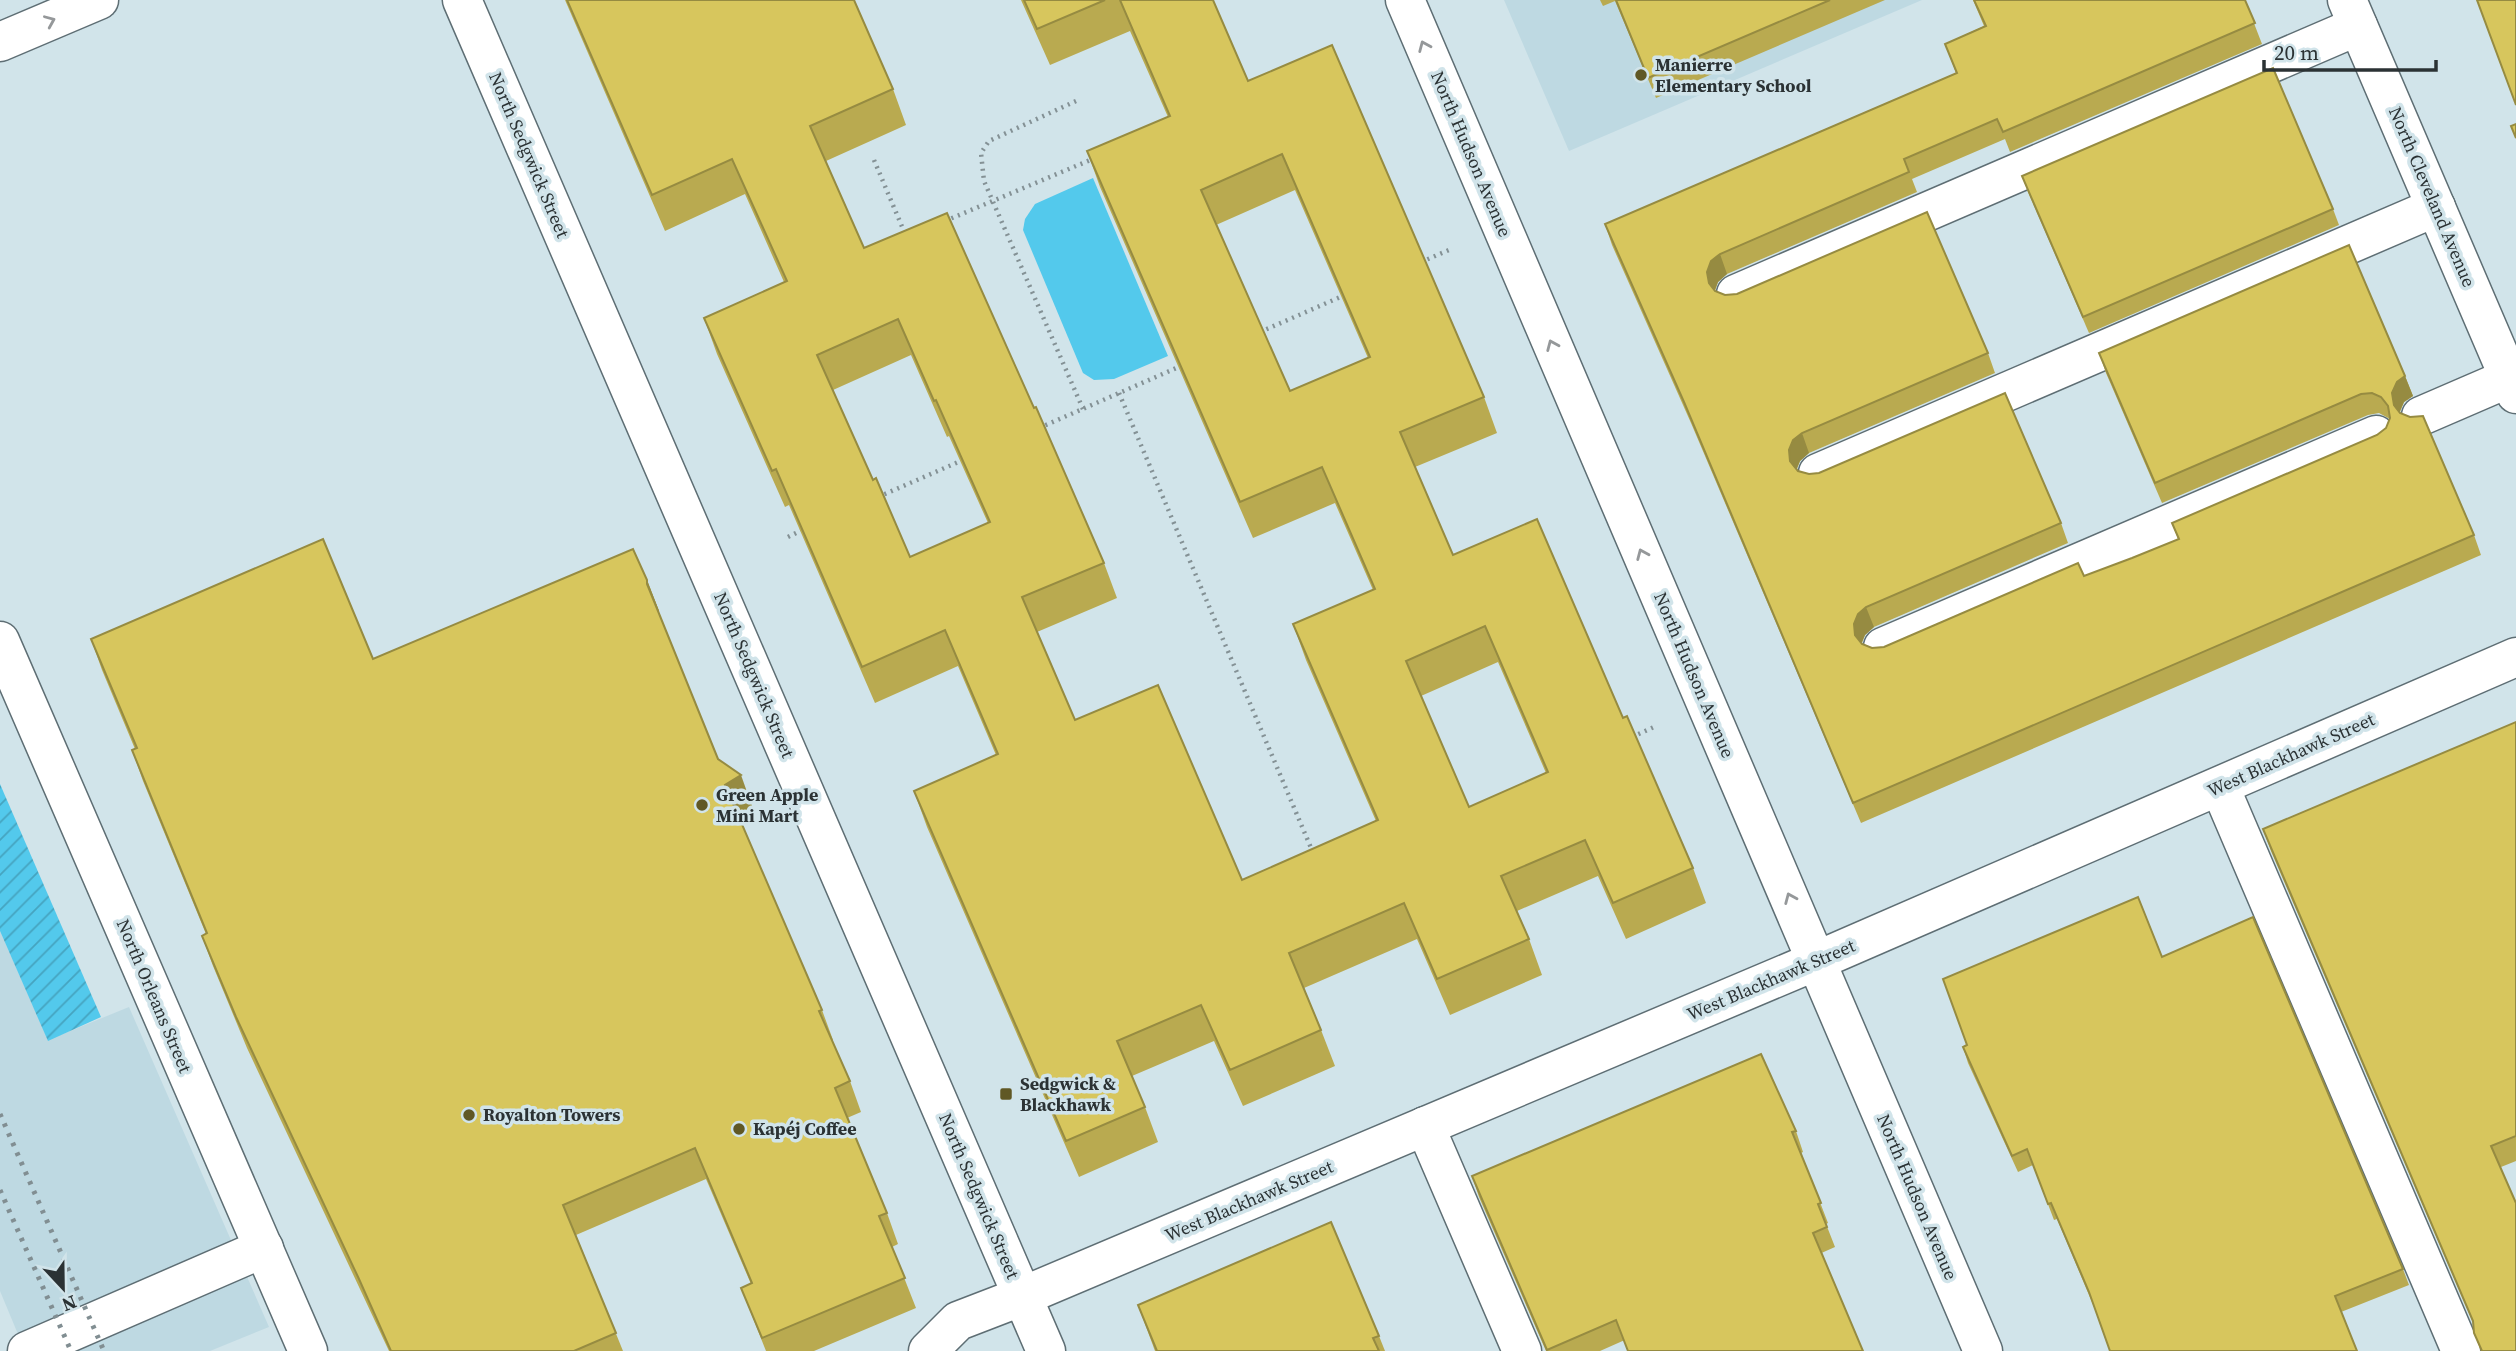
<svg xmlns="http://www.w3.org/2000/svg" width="2516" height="1351" font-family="'Source Serif 4',serif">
<defs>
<pattern id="garden-furrows" width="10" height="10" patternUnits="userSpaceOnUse" patternTransform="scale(1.75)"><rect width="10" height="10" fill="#53c9ec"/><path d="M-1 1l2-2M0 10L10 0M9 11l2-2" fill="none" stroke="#45a4c0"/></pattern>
</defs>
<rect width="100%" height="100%" fill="#d1e4ea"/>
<g fill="#bed9e2">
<polygon points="1504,0 1922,0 1569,151"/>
<polygon points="0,931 48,1040 129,1007 269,1327 210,1351 25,1351 0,1291"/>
</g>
<polygon fill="#53c9ec" points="1093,178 1168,356 1114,379 1094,380 1083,373 1023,230 1025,219 1035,204"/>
<polygon fill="url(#garden-furrows)" points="0,784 101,1017 48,1041 0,931"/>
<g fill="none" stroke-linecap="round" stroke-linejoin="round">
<g stroke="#5e6e74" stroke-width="41">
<g id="minor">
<polyline points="462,0 1046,1351"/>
<polyline points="1405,0 1983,1351"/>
<polyline points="2347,0 2516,394"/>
<polyline points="0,42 99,0"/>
<polyline points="1736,294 2358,26"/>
<polyline points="2421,416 2509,378"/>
<polyline points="1818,473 2436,207"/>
<polyline points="0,641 308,1351"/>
<polyline points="1883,647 2376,435"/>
<polyline points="2220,787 2461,1351"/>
<polyline points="1425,1126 1522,1351"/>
<polyline points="27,1351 264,1248"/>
<polyline points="928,1351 958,1321 1023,1296 1816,961 2516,657"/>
</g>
</g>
<g stroke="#849195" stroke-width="4.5" stroke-dasharray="2 5" stroke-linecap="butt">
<polyline points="1076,101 989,141 981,153 984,181 1083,409"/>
<polyline points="874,160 906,236"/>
<polyline points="945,221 1095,158"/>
<polyline points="1421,262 1449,250"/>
<polyline points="1260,332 1345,295"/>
<polyline points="1119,393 1314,855"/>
<polyline points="1039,428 1181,366"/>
<polyline points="878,497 963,460"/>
<polyline points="788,537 806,528"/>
<polyline points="1632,737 1654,727"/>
</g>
<use href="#minor" stroke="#fff" stroke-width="38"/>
<g stroke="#818e92" stroke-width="5" stroke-dasharray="3.5 7" stroke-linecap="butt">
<polyline points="0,1114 104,1351"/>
<polyline points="0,1190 71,1351"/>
</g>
</g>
<g fill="#b9aa50" fill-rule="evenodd">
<path d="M565,0H854L893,89L906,125L826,161L864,248L1034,408L1104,563L1117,598L1037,632L1075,720L1242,880L1376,821L1306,660L1293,624L1373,590L1335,503L1253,538L1100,187L1087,151L1168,117L1130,31L1050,65L1021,0H1213L1248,81L1484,397L1497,433L1415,467L1453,555L1623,718L1693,868L1706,903L1626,939L1598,876L1517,911L1529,939L1542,975L1450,1015L1417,939L1304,988L1321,1030L1335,1066L1243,1106L1214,1041L1132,1076L1145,1107L1158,1142L1079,1177L927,827L914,791L996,755L958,666L875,703L789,505L785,507L717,354L704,318L784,282L745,194L665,231ZM1295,190L1368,358L1290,391L1216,225ZM911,355L947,437L949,436L988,523L910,557L873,480L833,390ZM1498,662L1546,773L1469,807L1421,696Z"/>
<polygon points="1600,0 1885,0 1656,98 1615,1 1603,6"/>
<polygon points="1973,0 2245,0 2262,44 2010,152 2005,139 1912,179 1917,192 1727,274 1718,282 1715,291 1725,295 1988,353 1995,373 1809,453 1800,461 1797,469 1798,471 1809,474 2061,523 2068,543 1874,627 1865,635 1862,643 1872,648 1884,647 2084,576 2132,558 2178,539 2172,523 2377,435 2386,428 2390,419 2379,413 2368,415 2162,503 2106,373 2099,353 2405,376 2413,396 2404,402 2400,412 2474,535 2481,555 1861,823 1691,423 1612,245 1605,224 1956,73 1945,44 1984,26"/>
<polygon points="2022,176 2333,209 2339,225 2089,333 2028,192"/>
<polygon points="647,580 659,611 658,613 718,759 752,806 738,815 822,1010 833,1040 832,1041 850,1081 861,1112 847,1118 887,1213 898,1244 892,1247 916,1308 814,1351 766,1351 741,1288 751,1284 706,1179 576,1235 623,1351 389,1351 247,1048 213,966 202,936 206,934 143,781 132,750 135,749 102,670 91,639 373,659"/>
<polygon points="2516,722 2516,1161 2501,1167 2516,1351 2481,1351 2474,1333 2474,1325 2271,851 2263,829"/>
<polygon points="2162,957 2403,1269 2409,1285 2341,1312 2094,1307 2057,1219 2054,1220 2033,1165 2018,1172 1968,1063 1963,1047"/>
<polygon points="1796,1131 1803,1152 1801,1153 1828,1223 1826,1224 1835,1247 1600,1351 1546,1351 1479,1197 1472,1176"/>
<polygon points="1138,1305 1379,1336 1385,1351 1155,1351"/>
</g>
<g fill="#968b41">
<polygon points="1720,254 1727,274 1718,282 1714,292 1709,283 1707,272 1711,261"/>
<polygon points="2405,376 2413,396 2404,402 2399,413 2394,405 2392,393 2397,382"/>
<polygon points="1802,433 1809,453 1800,461 1796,470 1790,461 1789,450 1793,440"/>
<polygon points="647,580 659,611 658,615 647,584"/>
<polygon points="1866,607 1874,627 1865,635 1861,644 1855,635 1854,624 1858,614"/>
<polygon points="741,775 752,806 737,816 725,785"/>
</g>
<g fill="#d7c65d" stroke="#968b41" stroke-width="2" fill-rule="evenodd">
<path d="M567,0H854L893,89L810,126L864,248L947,213L1034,408L1036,407L1104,563L1022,597L1075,720L1158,685L1242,880L1378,820L1293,624L1375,589L1322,467L1240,502L1087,151L1170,116L1120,0H1213L1248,81L1332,45L1484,397L1400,432L1453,555L1537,519L1623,718L1627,716L1693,868L1613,903L1585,840L1501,876L1529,939L1437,979L1404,903L1289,953L1321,1030L1230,1070L1201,1005L1117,1041L1145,1107L1066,1141L914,791L998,754L945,630L862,667L776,469L772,471L704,318L787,281L732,159L652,195ZM1282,154L1370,357L1290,391L1201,190ZM898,319L934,401L936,400L990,522L910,557L876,478L873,480L817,355ZM1485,626L1548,772L1469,807L1406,661Z"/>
<polygon points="1024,0 1105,0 1037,29"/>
<polygon points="1616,0 1830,0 1648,78"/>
<polygon points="1974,0 2245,0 2255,23 2003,132 1997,119 1904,159 1909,172 1720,254 1711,261 1707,272 1709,283 1715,291 1725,295 1737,294 1927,212 1988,353 1802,433 1793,440 1789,450 1790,461 1798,471 1809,474 1819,473 2005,393 2061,523 1866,607 1858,614 1854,624 1855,635 1862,644 1872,648 1884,647 2078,563 2084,576 2132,558 2179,539 2172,523 2377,435 2386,428 2390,418 2388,406 2381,397 2372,393 2361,394 2155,483 2099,353 2349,245 2405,376 2397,382 2392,393 2394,405 2400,413 2410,417 2423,416 2474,535 1853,803 1684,402 1605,224 1957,73 1945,44 1986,26"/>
<polygon points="2477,0 2516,0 2516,105"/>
<polygon points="2273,68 2333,209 2083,317 2022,176"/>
<polygon points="2516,124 2516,138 2511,126"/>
<polygon points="323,539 373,659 633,549 647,580 647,584 718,759 741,775 725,785 822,1010 819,1011 850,1081 835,1088 887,1213 879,1216 905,1278 762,1338 741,1288 752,1283 695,1148 563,1205 616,1333 574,1351 391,1351 359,1279 236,1017 202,936 207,933 132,750 137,748 91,639"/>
<polygon points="2516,722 2516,1136 2491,1146 2516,1203 2516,1351 2482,1351 2474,1333 2473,1321 2263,829"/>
<polygon points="2138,897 2162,957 2253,917 2403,1269 2335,1296 2357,1351 2110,1351 2089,1292 2051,1203 2048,1204 2027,1149 2012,1156 1963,1047 1967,1045 1943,979"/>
<polygon points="1761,1054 1796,1131 1792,1132 1821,1203 1818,1204 1827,1227 1813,1233 1863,1351 1628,1351 1616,1320 1547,1350 1472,1176"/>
<polygon points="1331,1222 1379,1336 1373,1338 1379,1351 1157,1351 1138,1305"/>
</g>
<defs><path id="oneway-chevron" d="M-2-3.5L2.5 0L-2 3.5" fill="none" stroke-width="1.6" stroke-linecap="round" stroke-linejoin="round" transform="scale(1.75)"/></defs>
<g stroke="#95989a">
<use href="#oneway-chevron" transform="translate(50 21) rotate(-23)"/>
<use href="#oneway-chevron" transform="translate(1424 46) rotate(-113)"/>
<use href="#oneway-chevron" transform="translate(1552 345) rotate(-113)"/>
<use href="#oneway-chevron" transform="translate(1642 554) rotate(-113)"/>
<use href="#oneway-chevron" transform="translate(1790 898) rotate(-113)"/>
</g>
<g fill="#605824" stroke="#d1e4ea" stroke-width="2.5">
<circle cx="1641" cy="75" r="7"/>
<circle cx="702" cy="805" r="7"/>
<rect x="999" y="1087" width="14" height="14" rx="3.5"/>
<circle cx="469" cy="1115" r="7"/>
<circle cx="739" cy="1129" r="7"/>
</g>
<g text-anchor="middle" stroke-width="7" stroke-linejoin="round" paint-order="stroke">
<g font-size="18" font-weight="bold" fill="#2b3234" stroke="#d1e4ea" text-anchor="start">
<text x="1655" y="71">Manierre<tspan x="1655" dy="21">Elementary School</tspan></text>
<text x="716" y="801">Green Apple<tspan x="716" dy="21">Mini Mart</tspan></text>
<text x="1020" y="1090">Sedgwick &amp;<tspan x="1020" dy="21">Blackhawk</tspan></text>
<text x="483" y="1121">Royalton Towers</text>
<text x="753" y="1135">Kapéj Coffee</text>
</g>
<g font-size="18" fill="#2b3234" stroke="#d1e4ea">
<text transform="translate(1471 154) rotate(67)" y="6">North Hudson Avenue</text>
<text transform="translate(529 155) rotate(67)" y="6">North Sedgwick Street</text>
<text transform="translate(2432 197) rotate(67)" y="6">North Cleveland Avenue</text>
<text transform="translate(754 675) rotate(67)" y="6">North Sedgwick Street</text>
<text transform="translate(1694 675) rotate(67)" y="6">North Hudson Avenue</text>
<text transform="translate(2291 755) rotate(-24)" y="6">West Blackhawk Street</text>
<text transform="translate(1771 980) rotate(-23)" y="6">West Blackhawk Street</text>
<text transform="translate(154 996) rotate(67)" y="6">North Orleans Street</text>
<text transform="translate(979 1196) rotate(67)" y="6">North Sedgwick Street</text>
<text transform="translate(1917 1197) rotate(67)" y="6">North Hudson Avenue</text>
<text transform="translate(1249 1201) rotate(-23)" y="6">West Blackhawk Street</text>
</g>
</g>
<g transform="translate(63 1288) rotate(158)" stroke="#d1e4ea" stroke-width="5" paint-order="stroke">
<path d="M0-5L12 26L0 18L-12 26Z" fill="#2b3234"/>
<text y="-10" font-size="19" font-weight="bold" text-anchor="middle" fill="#2b3234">N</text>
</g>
<path d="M2264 60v10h172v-10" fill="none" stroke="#2b3234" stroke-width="3.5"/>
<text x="2274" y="60" font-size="21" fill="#2b3234" stroke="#d1e4ea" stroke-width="5" paint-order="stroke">20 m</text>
</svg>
